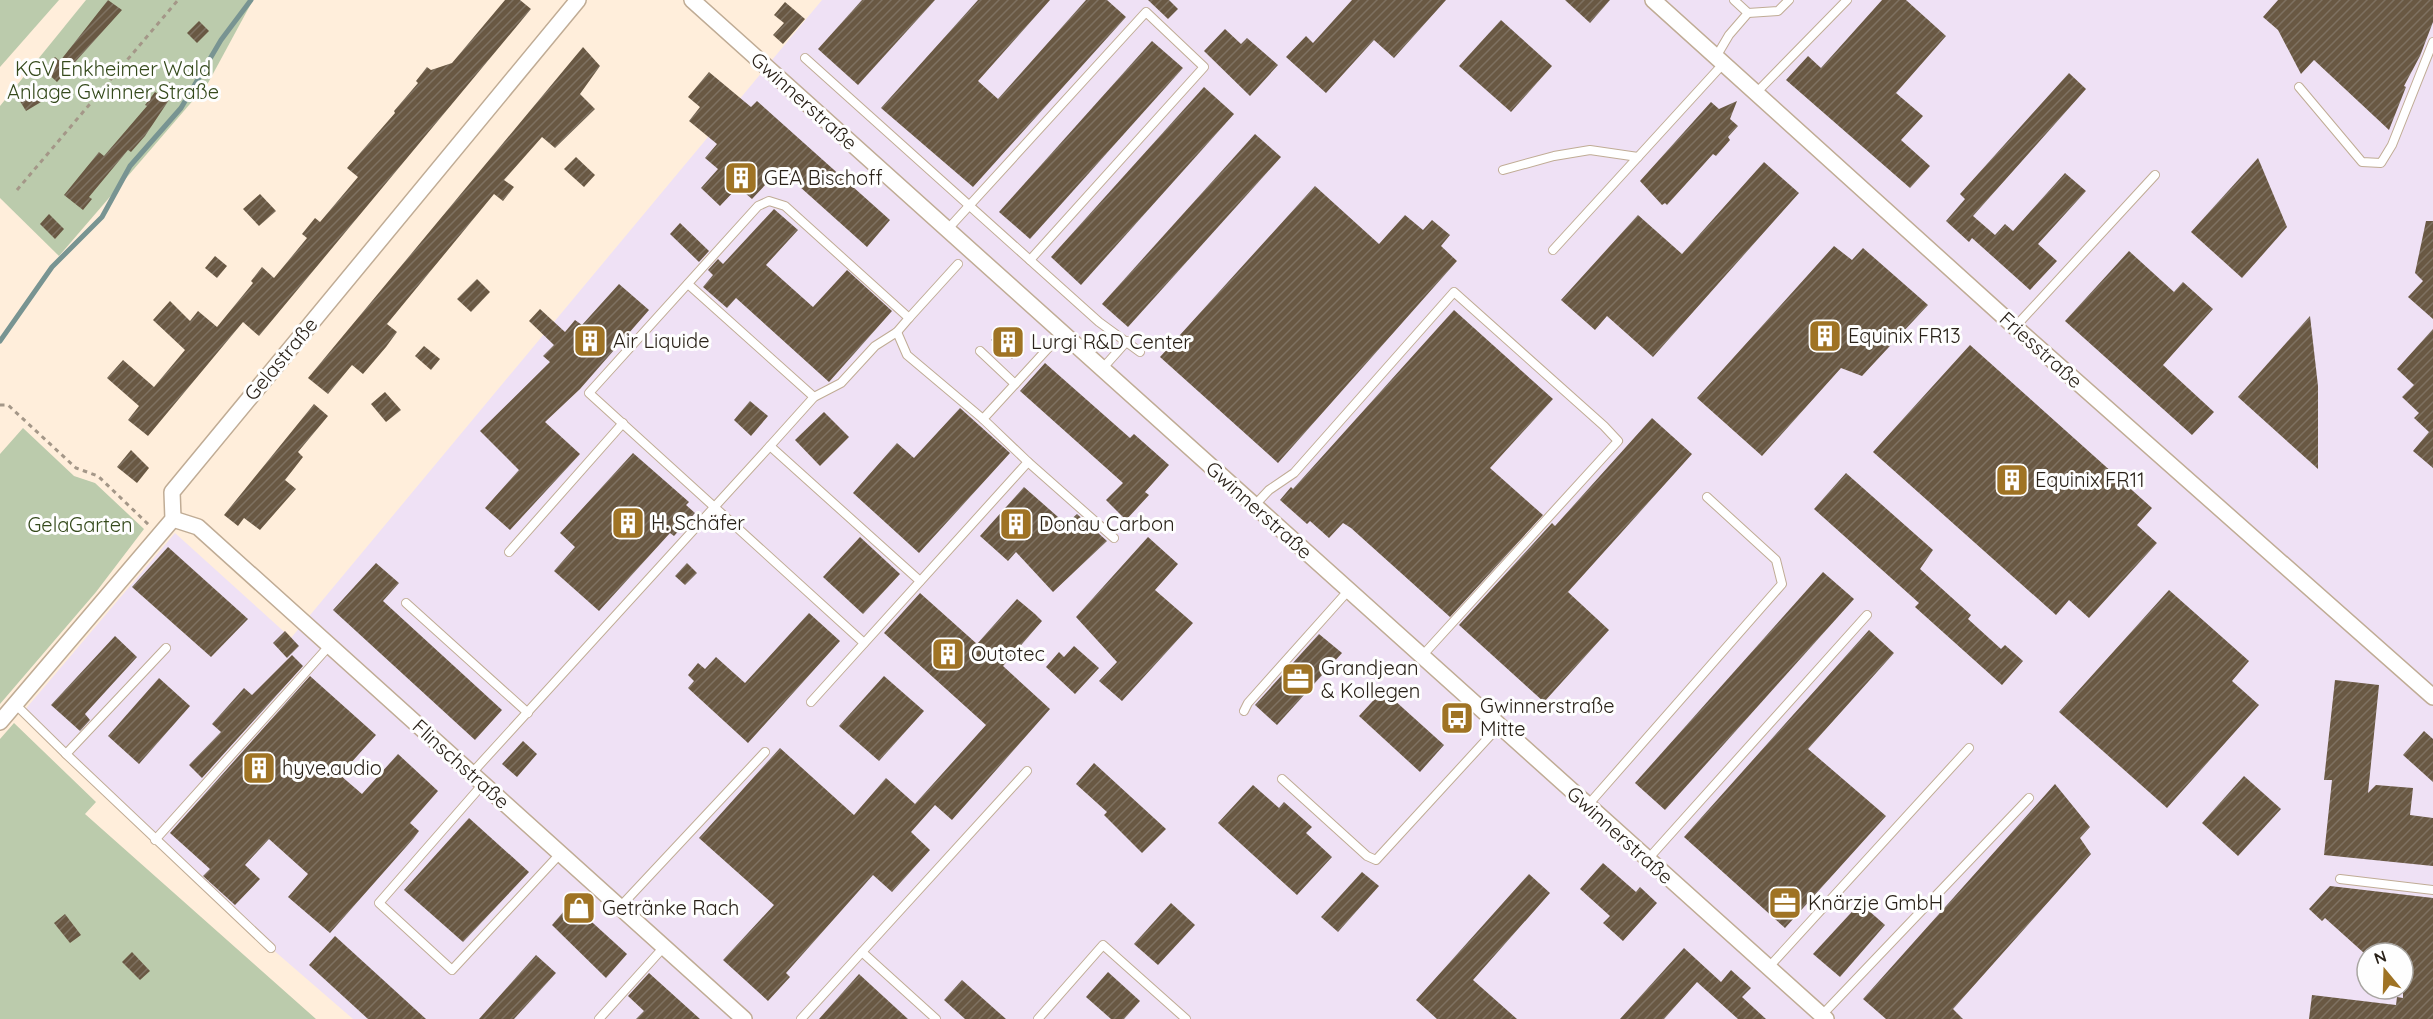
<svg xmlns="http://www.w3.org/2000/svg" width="2433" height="1019" font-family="Quicksand,sans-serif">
<defs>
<pattern id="building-hatch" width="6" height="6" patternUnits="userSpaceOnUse" patternTransform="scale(1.5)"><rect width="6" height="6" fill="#695843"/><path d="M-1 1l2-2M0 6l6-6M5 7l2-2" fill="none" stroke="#7e7161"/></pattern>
</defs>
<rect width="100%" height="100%" fill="#ffeedb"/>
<path fill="#efe1f5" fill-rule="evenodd" d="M822,0H2433V1019H353L271,948L23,712L175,533L291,638ZM2367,953H2403V989H2367Z"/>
<g fill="#bbcbac">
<polygon points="0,0 59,0 0,67"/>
<polygon points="86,0 253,0 208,83 59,256 0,198 0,106"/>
<polygon points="23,428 74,476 95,483 144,529 96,592 0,704 0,454"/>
<polygon points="14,723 96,802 85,814 316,1019 0,1019 0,739"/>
</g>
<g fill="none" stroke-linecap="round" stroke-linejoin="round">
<polyline stroke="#789492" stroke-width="5" points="0,341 52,267 102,217 130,166 181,108 221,40 251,0"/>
</g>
<g fill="url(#building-hatch)">
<polygon points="108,0 122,10 57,82 44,70 55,57 60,61"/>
<polygon points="505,0 520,0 531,9 259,336 243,322 148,436 128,420 139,406 107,378 123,360 154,387 185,350 153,320 170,301 190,321 198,311 217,327 253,283 251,281 262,267 274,278 307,238 302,234 315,218 320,222 358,177 347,168 395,113 394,111 418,83 416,81 427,67 431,70 452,63"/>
<polygon points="862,0 935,0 858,85 818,49"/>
<polygon points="978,0 1050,0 978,81 998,99 1086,0 1107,0 1126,17 973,187 881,108"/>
<polygon points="1148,0 1169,0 1178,9 1168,19"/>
<polygon points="1352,0 1446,0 1394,58 1374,40 1326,93 1286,57 1306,36 1313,43"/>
<polygon points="1565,0 1610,0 1590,23"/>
<polygon points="1882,0 1906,0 1946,36 1896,93 1923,116 1901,140 1930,166 1910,188 1786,80 1808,56 1821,68"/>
<polygon points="2278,0 2433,0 2433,22 2420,56 2404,86 2406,87 2389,130 2314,60 2301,74 2278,30 2263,17"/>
<polygon points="785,2 805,19 783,44 773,35 784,23 774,15"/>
<polygon points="1501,20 1552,66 1511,112 1459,66"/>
<polygon points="199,21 209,31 197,43 187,33"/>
<polygon points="1225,29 1241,44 1247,38 1278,65 1250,96 1204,51"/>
<polygon points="1152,41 1183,68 1030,239 999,212"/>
<polygon points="583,47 600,66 580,94 595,109 555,148 542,137 504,180 514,187 503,201 494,194 387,324 397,332 386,347 363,374 352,365 328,394 308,378"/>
<polygon points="709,72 751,107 757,101 890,220 867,247 780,169 752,199 738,187 720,206 701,188 718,169 705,158 717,144 689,121 700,107 688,97"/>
<polygon points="2069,73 2086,89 1973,216 1995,235 2005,224 2013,231 2065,173 2086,191 2038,244 2057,261 2030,290 1972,238 1969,242 1946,221 1965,199 1960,194"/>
<polygon points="169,82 177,88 145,136 131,152 128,150 89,197 92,199 83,210 64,195 99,152 104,156 147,106 145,105 155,92 158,94"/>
<polygon points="1204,87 1234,114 1081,285 1051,257"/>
<polygon points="33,88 41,102 26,111 18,98"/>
<polygon points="1737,101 1730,119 1738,126 1728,137 1730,140 1716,156 1713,154 1667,205 1665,203 1662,205 1640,181 1711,102 1719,109"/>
<polygon points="1255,134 1281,157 1128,327 1102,304"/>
<polygon points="576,157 595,175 584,187 564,169"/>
<polygon points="2258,158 2287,227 2242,278 2191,232"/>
<polygon points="1764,162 1799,193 1653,357 1607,316 1595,330 1561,300 1638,215 1682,254"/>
<polygon points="1315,186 1379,244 1405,215 1423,230 1432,220 1450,235 1441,246 1457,261 1278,463 1160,357"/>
<polygon points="260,194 276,211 259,226 243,209"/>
<polygon points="774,209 798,230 766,265 813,307 847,270 892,311 829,382 736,298 727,308 703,287 713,275 708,270 718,259 723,264"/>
<polygon points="49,214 64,229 55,239 40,224"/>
<polygon points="2426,221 2433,221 2433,319 2408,297 2423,281 2415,273"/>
<polygon points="680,223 709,251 699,262 670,234"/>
<polygon points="1834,246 1852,260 1863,248 1928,305 1862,376 1841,368 1762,456 1697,398"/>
<polygon points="2129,251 2174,292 2183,282 2213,309 2163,365 2214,412 2192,435 2065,321"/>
<polygon points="215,256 227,266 217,278 205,268"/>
<polygon points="477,279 490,292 471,312 457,299"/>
<polygon points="619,284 649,310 580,389 545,422 580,454 510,530 485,508 519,470 480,431 550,362 543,356 554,345 529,321 540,309 565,332 575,320 582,325"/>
<polygon points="1454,310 1553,399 1490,468 1543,515 1450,617 1351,528 1343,523 1329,538 1310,521 1307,524 1280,500 1291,487 1293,489"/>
<polygon points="2310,316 2318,386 2318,469 2238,397"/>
<polygon points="1003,326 1024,345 1012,359 991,340"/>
<polygon points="2433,329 2433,468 2413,451 2429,432 2414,418 2419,413 2402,397 2414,385 2397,369"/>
<polygon points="1970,345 2152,508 2137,525 2157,543 2089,618 2069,600 2056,615 1873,452"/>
<polygon points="424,346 440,359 431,370 415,356"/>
<polygon points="1045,363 1130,438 1134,434 1169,465 1145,492 1149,495 1126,520 1106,500 1123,483 1020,391"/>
<polygon points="385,392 401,410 386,422 371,404"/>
<polygon points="750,401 768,416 751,436 734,420"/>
<polygon points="314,404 328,416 298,452 303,457 285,480 296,489 260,530 244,518 238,526 224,515"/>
<polygon points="960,408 1010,453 919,553 853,493 897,443 914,458"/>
<polygon points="824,412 849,437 820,466 795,440"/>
<polygon points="1652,418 1692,454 1568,592 1609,630 1544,702 1459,625 1552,523 1555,526"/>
<polygon points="131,450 149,468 137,483 117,467"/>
<polygon points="633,453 689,502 686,505 695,513 674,536 670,533 599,611 554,571 575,547 560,533"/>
<polygon points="1846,473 1933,550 1920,569 1971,615 1968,619 2001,649 2005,645 2023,661 2002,685 1915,607 1919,603 1814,509"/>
<polygon points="1024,487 1066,524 1077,514 1107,541 1053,592 1016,552 1008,561 980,536"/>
<polygon points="860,537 900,574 863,614 823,577"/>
<polygon points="1148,537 1178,564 1155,590 1193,623 1122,701 1099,681 1117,662 1076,617"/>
<polygon points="168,547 248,619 211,657 132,587"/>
<polygon points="376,563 399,583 383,601 502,710 475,740 333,610"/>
<polygon points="687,563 697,573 685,585 675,576"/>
<polygon points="1823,572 1854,599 1665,810 1635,783"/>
<polygon points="2169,590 2249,661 2232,681 2259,705 2167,808 2059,712"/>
<polygon points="920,593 977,644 1017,599 1035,614 1042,621 1003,666 1050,709 952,820 935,805 911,832 930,850 892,892 873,875 786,973 790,977 768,1001 723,960 774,905 699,838 780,748 854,815 886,778 915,804 986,725 884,633"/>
<polygon points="809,613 840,641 748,743 688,688 694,681 688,675 698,663 705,669 716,657 745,683"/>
<polygon points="1869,630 1894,653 1808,749 1886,816 1785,928 1684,837"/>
<polygon points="285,631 299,646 287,658 273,643"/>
<polygon points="1319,634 1342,653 1277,725 1255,705"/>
<polygon points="115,636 137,657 85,714 90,720 80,731 51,705"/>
<polygon points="1074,646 1099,668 1075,694 1046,667 1059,652 1064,657"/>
<polygon points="292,655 303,666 202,778 189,765 221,732 212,724 244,688 252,695"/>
<polygon points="310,676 376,735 340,775 362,794 398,754 438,791 410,823 419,831 413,839 330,933 288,897 308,874 269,839 245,865 260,879 235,905 203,876 210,869 170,833"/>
<polygon points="884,676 924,711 879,761 839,726"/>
<polygon points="159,678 190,706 139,764 108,736"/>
<polygon points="2335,680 2379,685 2368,793 2376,785 2413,788 2410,815 2433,818 2433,866 2324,855 2332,780 2324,780"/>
<polygon points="1383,690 1444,745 1420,772 1359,716"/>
<polygon points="2424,731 2433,739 2433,782 2403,755"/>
<polygon points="523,741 537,754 517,777 502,764"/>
<polygon points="1094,763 1166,829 1142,853 1104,815 1107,812 1076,784"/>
<polygon points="2244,776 2281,809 2238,856 2202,823"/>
<polygon points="2055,784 2090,827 2080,838 2091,854 1953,1009 1963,1019 1886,1019 1863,999"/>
<polygon points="1253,785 1279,808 1284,802 1312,827 1306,833 1332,857 1297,895 1218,823"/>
<polygon points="469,818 529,872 463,942 404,890"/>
<polygon points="1603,863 1636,892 1640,887 1657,903 1623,941 1603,923 1610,916 1580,889"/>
<polygon points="1362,872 1379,886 1338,932 1321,917"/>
<polygon points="1529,874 1550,893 1473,980 1517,1019 1437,1019 1416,1000"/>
<polygon points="2330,886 2433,898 2433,1019 2309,1019 2312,995 2396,1005 2397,997 2403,998 2403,953 2364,953 2325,918 2322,921 2309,909"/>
<polygon points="571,903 627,954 606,978 552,925"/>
<polygon points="1171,903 1195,925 1158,965 1134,944"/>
<polygon points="1860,903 1885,925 1840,977 1813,954"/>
<polygon points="65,914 81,935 70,943 54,923"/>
<polygon points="335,936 426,1019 368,1019 309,965"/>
<polygon points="1684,948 1721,982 1731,970 1751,988 1742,997 1766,1019 1738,1019 1697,982 1664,1019 1620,1019"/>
<polygon points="132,952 150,971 140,980 122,962"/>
<polygon points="536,955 556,973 514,1019 479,1019"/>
<polygon points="1108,972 1140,1001 1124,1019 1111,1019 1086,997"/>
<polygon points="649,973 700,1019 636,1019 644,1011 628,996"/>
<polygon points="859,974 908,1019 819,1019"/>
<polygon points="962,980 1006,1019 965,1019 944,1000"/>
</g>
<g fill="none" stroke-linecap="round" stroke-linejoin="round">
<g stroke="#c0ac95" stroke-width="10">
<g id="service">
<polyline points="1748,13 1778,11 1789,0"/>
<polyline points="1716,57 1729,35 1748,13 1734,0"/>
<polyline points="805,58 1099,322 1140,352"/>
<polyline points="2299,87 2362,162 2381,163 2392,145 2433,42"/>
<polyline points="1756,93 1847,0"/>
<polyline points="1503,170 1554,156 1590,150 1638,157"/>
<polyline points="947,230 1146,12 1204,67 1030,260"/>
<polyline points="1553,250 1723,64"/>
<polyline points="688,284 814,397"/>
<polyline points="909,318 958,264"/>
<polyline points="2015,327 2155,175"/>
<polyline points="897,332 907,355 983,419"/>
<polyline points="980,351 1015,384"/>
<polyline points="1102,369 1127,341"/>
<polyline points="1028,462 1114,538"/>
<polyline points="1254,506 1269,490 1294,473 1454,292 1604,426 1618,441 1422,656"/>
<polyline points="509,552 623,423"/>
<polyline points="406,603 528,713"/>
<polyline points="864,643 589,393 758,206 769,201 785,206 909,318 897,332 875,346 841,383 814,397 770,446 920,581"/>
<polyline points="811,702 1028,462 983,419 1062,333"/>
<polyline points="15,704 66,754 166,648"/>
<polyline points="1244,711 1248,703 1348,591"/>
<polyline points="66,754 271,948"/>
<polyline points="472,773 770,446"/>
<polyline points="1282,779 1367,856 1376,860 1499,726"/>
<polyline points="483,784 379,903 452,970 559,855"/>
<polyline points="1588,805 1782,584 1776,560 1707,497"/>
<polyline points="155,840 330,645"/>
<polyline points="1648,859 1867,615"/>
<polyline points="2340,879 2433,890"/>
<polyline points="619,908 765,752"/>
<polyline points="862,952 1027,771"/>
<polyline points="1768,968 1969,748"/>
<polyline points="1822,1015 2029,798"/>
<polyline points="599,1019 663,948"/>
<polyline points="801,1019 862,952 936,1019"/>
<polyline points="1038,1019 1103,945 1186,1019"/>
</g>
</g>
<g stroke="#c0ac95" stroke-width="18">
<g id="minor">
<polyline points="692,0 1826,1019"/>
<polyline points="1653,0 2015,327 2433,697"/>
<polyline points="173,519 198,527 744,1019"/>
<polyline points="0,722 173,519 172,492 578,0"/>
</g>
</g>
<g stroke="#a49788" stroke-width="3" stroke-dasharray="4.5 4.5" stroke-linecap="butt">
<polyline points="17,190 178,0"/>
<polyline points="0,405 8,405 76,468 98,476 149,525"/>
</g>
<use href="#service" stroke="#fff" stroke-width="8"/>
<use href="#minor" stroke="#fff" stroke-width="15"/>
</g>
<defs>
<g id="building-square" transform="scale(1.725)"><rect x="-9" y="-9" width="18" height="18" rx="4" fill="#9f7324" stroke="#fefefe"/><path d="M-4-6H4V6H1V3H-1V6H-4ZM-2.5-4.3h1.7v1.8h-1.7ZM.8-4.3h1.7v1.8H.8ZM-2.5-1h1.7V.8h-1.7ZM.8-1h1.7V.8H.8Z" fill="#fff"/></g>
<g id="office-square" transform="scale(1.725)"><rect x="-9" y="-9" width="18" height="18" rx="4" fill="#9f7324" stroke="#fefefe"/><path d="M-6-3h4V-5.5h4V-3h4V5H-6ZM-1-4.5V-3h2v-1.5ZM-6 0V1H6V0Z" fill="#fff"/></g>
<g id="bus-square" transform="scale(1.725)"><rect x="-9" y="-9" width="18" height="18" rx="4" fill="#9f7324" stroke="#fefefe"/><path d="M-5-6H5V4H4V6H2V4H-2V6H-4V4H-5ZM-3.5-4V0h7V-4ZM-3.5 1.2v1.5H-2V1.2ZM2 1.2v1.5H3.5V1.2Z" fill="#fff"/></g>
<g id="shop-square" transform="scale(1.725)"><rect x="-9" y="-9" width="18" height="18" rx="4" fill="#9f7324" stroke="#fefefe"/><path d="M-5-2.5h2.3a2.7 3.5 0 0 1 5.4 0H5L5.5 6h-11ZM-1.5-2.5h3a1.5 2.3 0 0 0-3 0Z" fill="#fff"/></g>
</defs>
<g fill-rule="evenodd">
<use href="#building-square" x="741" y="178"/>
<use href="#building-square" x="1825" y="336"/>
<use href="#building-square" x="590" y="341"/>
<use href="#building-square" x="1008" y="342"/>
<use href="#building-square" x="2012" y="480"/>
<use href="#building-square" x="628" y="523"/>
<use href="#building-square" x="1016" y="524"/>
<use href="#building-square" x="948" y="654"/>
<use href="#office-square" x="1298" y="679"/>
<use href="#bus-square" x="1457" y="718"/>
<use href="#building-square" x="259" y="768"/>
<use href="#office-square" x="1785" y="903"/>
<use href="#shop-square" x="579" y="908"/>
</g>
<g text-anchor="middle" stroke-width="6" stroke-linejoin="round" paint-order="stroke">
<g font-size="20" fill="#34491b" stroke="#fefefe">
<text x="113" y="76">KGV Enkheimer Wald<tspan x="113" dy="23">Anlage Gwinner Straße</tspan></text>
<text x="80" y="532">GelaGarten</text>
</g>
<g font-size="20" fill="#292118" stroke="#fefefe">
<text transform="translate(804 101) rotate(42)" y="7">Gwinnerstraße</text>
<text transform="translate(2041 350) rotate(42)" y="7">Friesstraße</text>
<text transform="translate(281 359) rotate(-50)" y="7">Gelastraße</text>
<text transform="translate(1259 510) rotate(42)" y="7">Gwinnerstraße</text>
<text transform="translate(461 764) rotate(42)" y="7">Flinschstraße</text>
<text transform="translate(1620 835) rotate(42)" y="7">Gwinnerstraße</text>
</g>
<g font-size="20" fill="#292118" stroke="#fefefe" text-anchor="start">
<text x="764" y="185">GEA Bischoff</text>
<text x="1848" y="343">Equinix FR13</text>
<text x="613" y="348">Air Liquide</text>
<text x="1031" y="349">Lurgi R&amp;D Center</text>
<text x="2035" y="487">Equinix FR11</text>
<text x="651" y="530">H. Schäfer</text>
<text x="1039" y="531">Donau Carbon</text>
<text x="971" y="661">Outotec</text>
<text x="1321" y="675">Grandjean<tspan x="1321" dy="23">&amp; Kollegen</tspan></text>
<text x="1480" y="713">Gwinnerstraße<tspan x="1480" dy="23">Mitte</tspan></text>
<text x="282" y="775">hyve.audio</text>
<text x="1808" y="910">Knärzje GmbH</text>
<text x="602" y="915">Getränke Rach</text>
</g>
</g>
<g transform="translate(2385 971) rotate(341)"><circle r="28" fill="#fefefe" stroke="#a9a6a2" stroke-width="1.5"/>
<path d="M0-4.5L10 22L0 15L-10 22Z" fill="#9f7324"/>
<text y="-9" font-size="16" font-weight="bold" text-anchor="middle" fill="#292118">N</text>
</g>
</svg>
